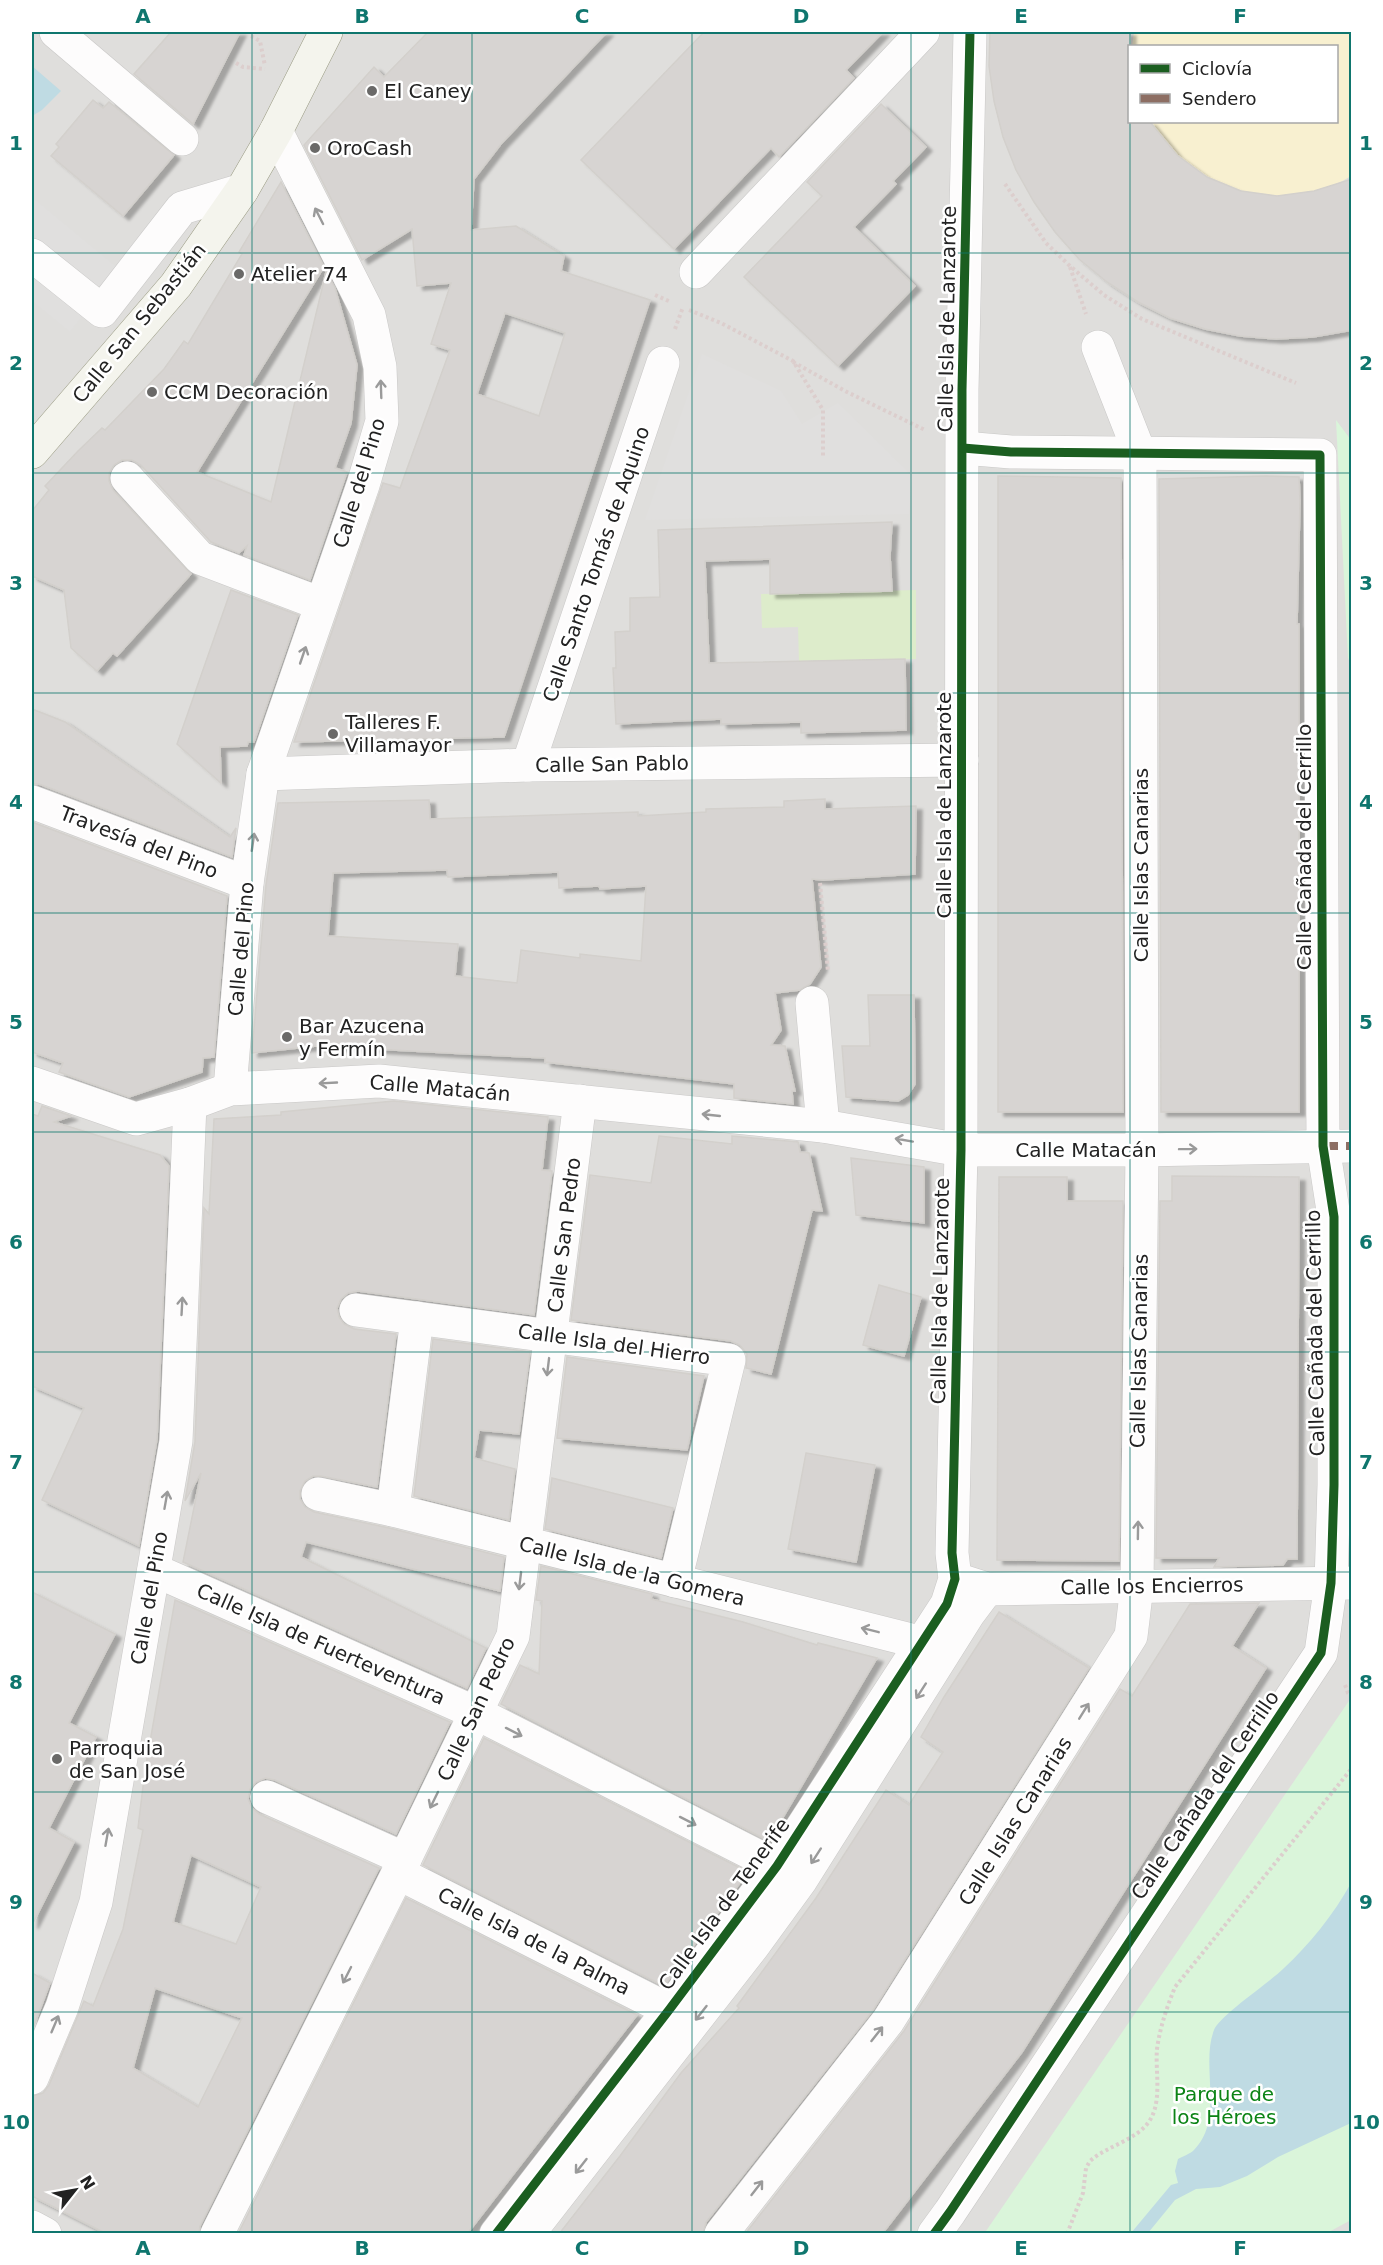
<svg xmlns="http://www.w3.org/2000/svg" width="1383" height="2265" font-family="'DejaVu Sans',sans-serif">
<defs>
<filter id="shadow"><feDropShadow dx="6" dy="4" stdDeviation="1.5" flood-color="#0004"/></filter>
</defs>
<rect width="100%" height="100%" fill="#f0eeeb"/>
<path fill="#dfdedc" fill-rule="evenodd" d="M32,32H1351V2233H32ZM1130,46H1336V122H1130Z"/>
<polygon fill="#ddeccb" points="916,590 916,659 799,661 798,627 762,628 761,594"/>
<path fill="#f8f0d0" d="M1134,32H1351V176C1286,217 1187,191 1152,122H1336V46H1132Z"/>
<g fill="#daf5da">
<polygon points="1336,420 1351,440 1351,666 1348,658"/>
<polygon points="1351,1698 1351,2220 1325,2234 984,2234"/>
</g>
<g fill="#e0dfde">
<polygon points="32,197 119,269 70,332 32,301"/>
<polygon points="702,354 781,391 802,424 838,403 912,476 909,514 645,520"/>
</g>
<g fill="#bfdbe3">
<polygon points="32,66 61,91 42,110 32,116"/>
<path d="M1351,1883V2123L1278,2157L1247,2176L1220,2187L1196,2189L1175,2200L1148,2233H1131L1171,2185L1178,2183L1175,2171L1178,2159C1183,2156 1190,2154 1194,2150C1225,2119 1200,2066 1214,2030C1219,2016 1270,1982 1283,1969C1309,1945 1334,1914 1351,1883Z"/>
</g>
<g fill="#d7d4d2" stroke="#d3d0cc" stroke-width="1.5" fill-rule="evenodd" filter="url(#shadow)">
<polygon points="171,32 240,32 193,124 134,74"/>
<path d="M428,32H607L501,144L474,179L471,230L516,226L564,256L561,271L650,300L504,737L294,742L383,483L400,488L450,350L431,344L451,283L417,286L412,229L362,260L304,145L374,67L384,77ZM505,313L565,333L539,416L477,394Z"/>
<polygon points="704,32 883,32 846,70 854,78 779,157 771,148 674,249 581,160"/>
<polygon points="990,32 1130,32 1130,122 1150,122 1177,155 1207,177 1241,191 1277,196 1314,191 1352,179 1352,330 1313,337 1276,339 1240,336 1205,329 1170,318 1138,302 1107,282 1079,259 1055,232 1034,202 1016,170 1003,137 994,101 989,66"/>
<polygon points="93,100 103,108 109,102 174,155 123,216 51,156 59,147 56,144"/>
<polygon points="881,104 926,147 893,181 896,184 854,227 915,286 838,366 744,277 822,196 807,182"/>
<polygon points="281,182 324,267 197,472 271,502 326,272 335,288 357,365 351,423 335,468 347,472 310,580 244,555 247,546 239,553 211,542 141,465 132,460 122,460 114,465 109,473 109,481 113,490 191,574 117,656 113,653 97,671 71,648 64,590 32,576 32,511 49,490 45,486 78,451 102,428 105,430 133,401 164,369 184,341 188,344 242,254 239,252"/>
<polygon points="998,476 1121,478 1123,1112 998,1112"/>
<polygon points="1266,476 1299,477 1300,501 1297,624 1299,624 1299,1112 1161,1112 1159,479"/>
<polygon points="892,522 890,556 892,591 770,594 770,559 705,561 709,663 905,659 906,730 801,733 801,722 721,724 721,719 616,724 613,668 616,668 615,632 630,631 630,598 660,597 658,530"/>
<polygon points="231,590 298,615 254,742 248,742 247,746 220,747 221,783 177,744"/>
<polygon points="32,709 65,722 230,837 236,828 232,857 39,784 32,784"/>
<path d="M825,799V809L916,806L915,874L823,880L812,879L821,967L810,984L800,990L775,993L781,1030L771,1045L785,1046L795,1091H792L793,1104L734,1098V1084L545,1062V1058L317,1046L252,1053L266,885L278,803L429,800L430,819L638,812V816L706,812V809L784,807V801ZM447,870L448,877L558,872L559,888L599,886L600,889L646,886L641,961L580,954V958L521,950L517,983L455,976L458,944L328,936L333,873Z"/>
<polygon points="32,822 227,896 214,1057 203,1058 202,1072 129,1097 59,1072 63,1063 32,1052"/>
<polygon points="868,995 914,995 915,1084 908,1095 898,1101 846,1097 842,1046 870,1046"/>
<polygon points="394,1101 548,1117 542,1170 552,1171 534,1315 358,1291 348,1293 341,1299 337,1308 339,1317 344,1324 354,1329 396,1334 377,1487 321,1476 313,1476 305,1481 300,1491 300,1499 305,1507 314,1512 389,1528 504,1557 500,1591 306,1542 301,1557 486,1648 467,1688 183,1562 201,1473 185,1501 195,1442 204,1208 209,1214 214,1119 281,1115 281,1112"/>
<polygon points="42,1106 71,1116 54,1122 160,1155 169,1166 157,1439 139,1546 42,1500 84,1408 32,1386 32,1114 38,1116"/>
<polygon points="659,1136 732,1144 732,1136 798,1142 800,1152 809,1153 822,1211 812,1210 771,1374 746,1368 747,1354 740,1345 731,1341 571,1320 590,1175 651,1183"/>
<polygon points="851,1158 924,1167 924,1223 856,1215"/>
<polygon points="1172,1176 1299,1177 1297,1559 1287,1559 1283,1565 1214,1567 1219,1558 1156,1558 1160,1201 1172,1201"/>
<polygon points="999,1177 1067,1177 1067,1201 1123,1201 1119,1561 997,1560"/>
<polygon points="879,1285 921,1297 904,1356 863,1345"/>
<polygon points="433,1339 530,1352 519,1434 479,1430 474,1458 515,1469 509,1520 414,1496"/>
<polygon points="567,1357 704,1376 687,1450 557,1438"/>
<polygon points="806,1453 875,1465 856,1562 788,1549"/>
<polygon points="552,1478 673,1508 661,1558 545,1529"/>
<polygon points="541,1566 652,1594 651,1599 743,1622 817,1645 818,1643 877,1658 769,1841 501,1704 520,1665 539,1674 542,1601 536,1600"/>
<polygon points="32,1592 115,1634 69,1723 96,1737 49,1828 74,1842 32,1925"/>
<path d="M175,1600L450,1722L396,1834L275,1780L265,1778L256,1782L250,1789L248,1799L252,1808L259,1814L379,1868L200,2226L199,2234H107L32,2196V2096L43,2093L49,2085L84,2001L93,2006L123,1929L143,1830L138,1828L145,1770ZM191,1855L261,1887L236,1944L173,1922ZM155,1988L242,2018L198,2107L133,2068Z"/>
<polygon points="1259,1603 1232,1646 1266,1668 1022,2052 882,2234 745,2234 904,2031 1120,1689 1132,1696 1190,1604"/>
<polygon points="999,1612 1089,1668 873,2010 706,2222 703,2234 559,2234 620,2156 681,2073 739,2008 737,2006 816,1898 886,1790 909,1805 943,1752 921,1737 944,1697"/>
<polygon points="484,1738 748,1872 667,1982 663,1980 660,1984 423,1865"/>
<polygon points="406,1898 637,2015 467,2234 238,2234"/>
<polygon points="32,1973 50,1983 32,2031"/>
</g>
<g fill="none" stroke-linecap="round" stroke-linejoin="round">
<g stroke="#c9c8c7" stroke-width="34">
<g id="street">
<polyline points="56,32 182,139"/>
<polyline points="32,255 102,311 182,208 242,190"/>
<polyline points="696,272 923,32"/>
<polyline points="127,478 200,558 321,604"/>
<polyline points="528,765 663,363"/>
<polyline points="263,774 528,765 962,760"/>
<polyline points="32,802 247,883"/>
<polyline points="812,1003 823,1126"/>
<polyline points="32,1083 136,1119 190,1104 230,1089 379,1081 823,1126 961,1150 1142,1150 1352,1146"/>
<polyline points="230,1089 247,883 263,774 363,485 382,421 380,367 369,315 276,131"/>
<polyline points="356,1310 729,1360 675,1581"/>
<polyline points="318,1494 393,1510 923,1643 941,1651"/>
<polyline points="393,1510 417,1318"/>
<polyline points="154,1570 476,1713 777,1866"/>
<polyline points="965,1582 987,1589 1352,1583"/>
<polyline points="267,1797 405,1859"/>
<polyline points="398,1873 669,2010"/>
<polyline points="32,2078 62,2007 96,1902 176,1441 190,1104"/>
<polyline points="32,2227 45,2234"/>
<polyline points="217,2234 398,1873 513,1636 580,1101"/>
<polyline points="496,2234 669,2010 777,1866 947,1604 955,1579 952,1553 961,1150 962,390 970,32"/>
<polyline points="528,2234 753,1946 801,1880 969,1613 987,1589"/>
<polyline points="721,2234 888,2021 1131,1636 1137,1586 1142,1150 1140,454 1098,347"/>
<polyline points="934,2234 950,2212 1321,1653 1331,1583 1334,1485 1334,1217 1323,1146 1320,455 1011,452 963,448"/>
</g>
</g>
<g stroke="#999a82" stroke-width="34">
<polyline id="secondary" points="32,452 176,285 242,190 276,131 326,32"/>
</g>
<g stroke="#dccecd" stroke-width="4" stroke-dasharray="3 3" stroke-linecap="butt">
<polyline points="251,36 260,41 265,66"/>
<polyline points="236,63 243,67 265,69"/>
<polyline points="1005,184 1046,243 1070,266 1104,295 1142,319 1296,383"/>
<polyline points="1070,267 1086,314"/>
<polyline points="655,295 671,302"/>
<polyline points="689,310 721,323 793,361 823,410 823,458"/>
<polyline points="675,329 683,307"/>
<polyline points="793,362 847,392 925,430"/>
<polyline points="820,883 828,972"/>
<polyline points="1345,1685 1348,1693 1352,1697"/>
<path d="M1067,2234L1083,2193L1086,2168L1090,2161C1107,2146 1134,2141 1148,2123C1163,2103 1155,2072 1157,2049C1160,2027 1167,2007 1175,1987L1352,1768"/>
</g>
<use href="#street" stroke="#fdfcfc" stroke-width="33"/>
<use href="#secondary" stroke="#f4f4ed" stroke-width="33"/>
<polyline stroke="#8d6e63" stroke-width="8" stroke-dasharray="15 8" stroke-linecap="butt" points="1323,1146 1352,1146"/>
<g stroke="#fff" stroke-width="13">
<g id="cycleway">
<polyline points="496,2234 669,2010 777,1866 947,1604 955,1579 952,1553 961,1150 962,390 970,32"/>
<polyline points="934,2234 950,2212 1321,1653 1331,1583 1334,1485 1334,1217 1323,1146 1320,455 1011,452 963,448"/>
</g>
</g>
<use href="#cycleway" stroke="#1b5e20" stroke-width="9"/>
</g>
<defs><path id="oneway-shaft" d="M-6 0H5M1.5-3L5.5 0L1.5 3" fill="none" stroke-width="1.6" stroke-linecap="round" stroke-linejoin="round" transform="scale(1.5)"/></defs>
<g stroke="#9a9a9a">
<use href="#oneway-shaft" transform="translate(319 216) rotate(-117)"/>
<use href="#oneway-shaft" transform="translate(381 389) rotate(-92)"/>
<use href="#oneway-shaft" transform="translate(303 655) rotate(-71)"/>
<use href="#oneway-shaft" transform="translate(253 842) rotate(-82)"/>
<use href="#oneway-shaft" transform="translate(328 1083) rotate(177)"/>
<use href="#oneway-shaft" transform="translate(711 1115) rotate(-174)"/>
<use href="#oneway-shaft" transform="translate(904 1140) rotate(-170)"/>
<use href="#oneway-shaft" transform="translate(1188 1149) rotate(-1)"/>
<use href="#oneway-shaft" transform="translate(182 1306) rotate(-87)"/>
<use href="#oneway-shaft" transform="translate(548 1367) rotate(97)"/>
<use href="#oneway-shaft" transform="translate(166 1500) rotate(-80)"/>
<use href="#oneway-shaft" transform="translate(1138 1530) rotate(-89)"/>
<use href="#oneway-shaft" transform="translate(520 1581) rotate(97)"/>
<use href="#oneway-shaft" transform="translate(870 1630) rotate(-166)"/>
<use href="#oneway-shaft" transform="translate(921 1691) rotate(123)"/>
<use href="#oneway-shaft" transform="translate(1084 1711) rotate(-58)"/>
<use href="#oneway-shaft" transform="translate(514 1732) rotate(27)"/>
<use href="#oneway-shaft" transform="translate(434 1800) rotate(116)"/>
<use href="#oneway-shaft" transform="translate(688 1821) rotate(27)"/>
<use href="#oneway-shaft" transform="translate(107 1837) rotate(-80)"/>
<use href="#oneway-shaft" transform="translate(816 1856) rotate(123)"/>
<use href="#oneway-shaft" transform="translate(347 1975) rotate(117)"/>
<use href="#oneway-shaft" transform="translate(701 2013) rotate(128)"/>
<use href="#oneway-shaft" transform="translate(55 2024) rotate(-67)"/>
<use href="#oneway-shaft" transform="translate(877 2034) rotate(-52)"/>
<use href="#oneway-shaft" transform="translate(581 2166) rotate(128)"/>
<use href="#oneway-shaft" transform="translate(757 2188) rotate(-52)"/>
</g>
<path fill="none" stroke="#0f766e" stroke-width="1.5" stroke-opacity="0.55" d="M252,32V2234M472,32V2234M692,32V2234M911,32V2234M1130,32V46M1130,122V2234M32,253H1352M32,473H1352M32,693H1352M32,913H1352M32,1132H1352M32,1352H1352M32,1572H1352M32,1792H1352M32,2012H1352"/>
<g fill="#6a6968" stroke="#fff" stroke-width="2">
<circle cx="372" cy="91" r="6"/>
<circle cx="315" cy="148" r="6"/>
<circle cx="239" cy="274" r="6"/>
<circle cx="152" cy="392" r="6"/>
<circle cx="333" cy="734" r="6"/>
<circle cx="287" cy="1037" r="6"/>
<circle cx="57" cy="1759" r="6"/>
</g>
<g text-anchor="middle" stroke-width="5" stroke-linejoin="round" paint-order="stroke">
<g font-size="20" fill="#222" stroke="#fff" text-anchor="start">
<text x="384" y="98">El Caney</text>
<text x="327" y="155">OroCash</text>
<text x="251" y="281">Atelier 74</text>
<text x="164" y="399">CCM Decoración</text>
<text x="345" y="729">Talleres F.<tspan x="345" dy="23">Villamayor</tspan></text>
<text x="299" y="1033">Bar Azucena<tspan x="299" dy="23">y Fermín</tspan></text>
<text x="69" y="1755">Parroquia<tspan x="69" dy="23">de San José</tspan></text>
</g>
<g font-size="20" fill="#222" stroke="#fff">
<text transform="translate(947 319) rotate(-89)" y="7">Calle Isla de Lanzarote</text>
<text transform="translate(139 323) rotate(-51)" y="7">Calle San Sebastián</text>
<text transform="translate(359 483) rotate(-73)" y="7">Calle del Pino</text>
<text transform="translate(596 564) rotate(-71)" y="7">Calle Santo Tomás de Aquino</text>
<text transform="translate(612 764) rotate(-1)" y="7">Calle San Pablo</text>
<text transform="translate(944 805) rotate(-90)" y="7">Calle Isla de Lanzarote</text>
<text transform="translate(139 842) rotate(21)" y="7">Travesía del Pino</text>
<text transform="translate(1304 847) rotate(-90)" y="7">Calle Cañada del Cerrillo</text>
<text transform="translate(1141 865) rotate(-90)" y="7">Calle Islas Canarias</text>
<text transform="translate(241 949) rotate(-85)" y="7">Calle del Pino</text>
<text transform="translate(440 1088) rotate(5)" y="7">Calle Matacán</text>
<text x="1086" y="1157">Calle Matacán</text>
<text transform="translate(564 1235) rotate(-83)" y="7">Calle San Pedro</text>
<text transform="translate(940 1291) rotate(-89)" y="7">Calle Isla de Lanzarote</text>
<text transform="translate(1315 1333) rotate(-91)" y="7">Calle Cañada del Cerrillo</text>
<text transform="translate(614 1344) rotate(8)" y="7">Calle Isla del Hierro</text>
<text transform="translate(1139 1351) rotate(-89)" y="7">Calle Islas Canarias</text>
<text transform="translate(632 1571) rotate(14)" y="7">Calle Isla de la Gomera</text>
<text transform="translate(1152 1586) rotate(-1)" y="7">Calle los Encierros</text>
<text transform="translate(149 1598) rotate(-80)" y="7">Calle del Pino</text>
<text transform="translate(321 1644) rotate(24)" y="7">Calle Isla de Fuerteventura</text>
<text transform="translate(476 1709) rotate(-65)" y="7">Calle San Pedro</text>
<text transform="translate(1205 1795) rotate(-56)" y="7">Calle Cañada del Cerrillo</text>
<text transform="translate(1015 1821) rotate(-58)" y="7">Calle Islas Canarias</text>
<text transform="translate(724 1904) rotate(-54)" y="7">Calle Isla de Tenerife</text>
<text transform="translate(534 1941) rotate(27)" y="7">Calle Isla de la Palma</text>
</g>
<g font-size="20" fill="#0c8416" stroke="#fff">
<text x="1224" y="2101">Parque de<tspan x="1224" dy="23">los Héroes</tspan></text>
</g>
</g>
<rect width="1383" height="2265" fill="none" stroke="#ffffff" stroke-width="66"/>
<rect x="1128" y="45" width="210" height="78" fill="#ffffff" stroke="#a7a7a7" stroke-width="1.5"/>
<rect x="1140" y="64" width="30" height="9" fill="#1b5e20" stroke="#a7a7a7" stroke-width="1.5"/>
<text x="1182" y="75" font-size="18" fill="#222222">Ciclovía</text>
<rect x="1140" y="94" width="30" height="9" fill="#8d6e63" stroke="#a7a7a7" stroke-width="1.5"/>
<text x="1182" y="105" font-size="18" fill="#222222">Sendero</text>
<g transform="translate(75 2190) rotate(59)" stroke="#ffffff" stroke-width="4.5" paint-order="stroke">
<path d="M0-4.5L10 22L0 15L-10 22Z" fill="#222222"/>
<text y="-9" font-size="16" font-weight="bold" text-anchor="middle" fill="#222222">N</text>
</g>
<rect x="33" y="33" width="1317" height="2199" fill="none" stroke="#0f766e" stroke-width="2"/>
<g font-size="20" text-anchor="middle" font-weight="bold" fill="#0f766e">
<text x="143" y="23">A</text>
<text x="362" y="23">B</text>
<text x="582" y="23">C</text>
<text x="801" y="23">D</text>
<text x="1021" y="23">E</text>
<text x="1240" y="23">F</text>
<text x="16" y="150">1</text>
<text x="1366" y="150">1</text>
<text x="16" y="370">2</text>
<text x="1366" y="370">2</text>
<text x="16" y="590">3</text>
<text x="1366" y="590">3</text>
<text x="16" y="809">4</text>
<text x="1366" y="809">4</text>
<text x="16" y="1029">5</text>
<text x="1366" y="1029">5</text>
<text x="16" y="1249">6</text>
<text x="1366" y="1249">6</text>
<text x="16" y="1469">7</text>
<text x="1366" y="1469">7</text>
<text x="16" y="1689">8</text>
<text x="1366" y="1689">8</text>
<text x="16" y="1909">9</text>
<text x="1366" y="1909">9</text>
<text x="16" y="2129">10</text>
<text x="1366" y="2129">10</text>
<text x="143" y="2255">A</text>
<text x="362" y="2255">B</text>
<text x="582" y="2255">C</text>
<text x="801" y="2255">D</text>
<text x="1021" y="2255">E</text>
<text x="1240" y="2255">F</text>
</g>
</svg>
